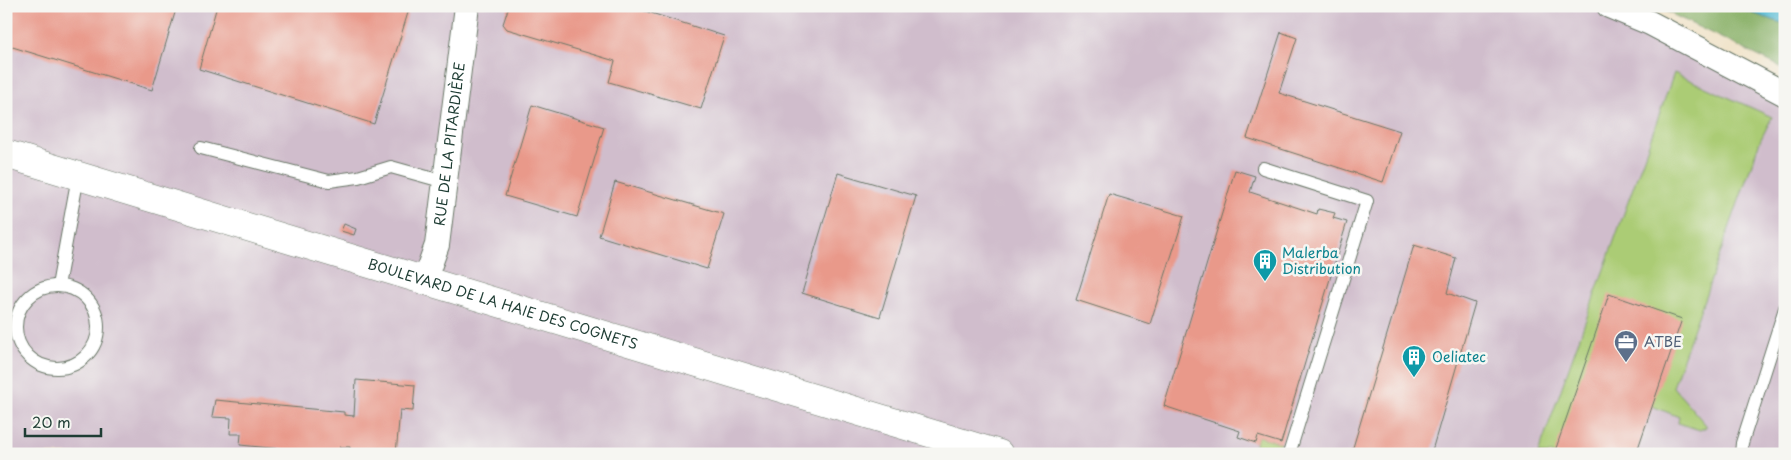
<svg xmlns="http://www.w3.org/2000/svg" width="1791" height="460" font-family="'Playpen Sans',sans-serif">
<rect width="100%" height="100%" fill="#f6f6f2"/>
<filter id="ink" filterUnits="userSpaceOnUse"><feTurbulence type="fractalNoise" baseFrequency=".02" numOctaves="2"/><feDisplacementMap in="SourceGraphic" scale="10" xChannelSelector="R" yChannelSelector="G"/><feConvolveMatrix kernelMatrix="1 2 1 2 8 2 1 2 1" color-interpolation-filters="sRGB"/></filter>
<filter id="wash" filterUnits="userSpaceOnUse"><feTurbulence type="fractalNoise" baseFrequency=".0096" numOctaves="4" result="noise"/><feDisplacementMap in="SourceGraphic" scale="20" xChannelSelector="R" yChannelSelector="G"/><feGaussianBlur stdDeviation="1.12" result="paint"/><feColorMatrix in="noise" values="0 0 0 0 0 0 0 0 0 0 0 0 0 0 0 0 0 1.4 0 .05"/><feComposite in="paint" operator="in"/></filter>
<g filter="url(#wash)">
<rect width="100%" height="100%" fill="#f0e1c4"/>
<polygon fill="#d0bdcc" points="6,6 1585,6 1643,29 1785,106 1785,454 6,454"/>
<g fill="#abcc74" stroke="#658454">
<polygon points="1674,73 1772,117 1760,141 1673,387 1706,425 1706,427 1700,430 1678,423 1679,417 1652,406 1554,454 1538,454"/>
<polygon points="1258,436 1281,443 1278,454 1253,454"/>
</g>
<polygon fill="#88b066" stroke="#54764d" points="1655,6 1731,6 1785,24 1785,69"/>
<polygon fill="#57bbd5" stroke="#3b7c84" points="1731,6 1785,6 1785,24"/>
<g id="blocks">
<g fill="#e9998a">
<polygon points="6,6 177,6 152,90 6,45"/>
<polygon points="217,6 410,6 374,124 199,69"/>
<polygon points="509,6 629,6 724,36 701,109 609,82 615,61 507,29 503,24"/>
<polygon points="1281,32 1297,38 1279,93 1400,131 1383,182 1247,138"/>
<polygon points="532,105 604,127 577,217 505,196"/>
<polygon points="1235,170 1255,176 1250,192 1317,214 1318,209 1335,213 1333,218 1347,222 1281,443 1258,436 1256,443 1238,437 1240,431 1164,406"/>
<polygon points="838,173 916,196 880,317 802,293"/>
<polygon points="615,182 724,214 707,269 599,236"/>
<polygon points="1109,194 1184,216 1150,324 1076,300"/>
<polygon points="344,224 356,229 354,235 341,231"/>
<polygon points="1414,245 1456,258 1447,293 1475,303 1431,454 1351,454"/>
<polygon points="1609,294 1682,319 1636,454 1554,454"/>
<polygon points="356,380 415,385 413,411 400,410 396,454 350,454 350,447 340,447 340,454 331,454 240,445 241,434 230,434 231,418 212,417 215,400 344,412 344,415 354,416"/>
</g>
</g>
</g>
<g filter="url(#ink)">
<use href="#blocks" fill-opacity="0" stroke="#687666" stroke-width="1"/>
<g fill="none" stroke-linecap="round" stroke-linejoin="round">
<g stroke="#687666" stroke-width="14">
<g id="lane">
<polyline points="201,148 329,181 358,177 391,167 445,182"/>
<polyline points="1263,168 1367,201 1289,454"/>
<polyline points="58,286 78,176"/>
<circle cx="57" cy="327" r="41"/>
<polyline points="1741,454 1742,443 1785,308"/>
</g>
</g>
<g stroke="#687666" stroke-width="26">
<g id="street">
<polyline points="1609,6 1650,23 1785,94"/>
<path id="s1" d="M424,281L437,245L467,6"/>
</g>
</g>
<g stroke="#687666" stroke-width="29">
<g id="secondary">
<path id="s2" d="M6,154L999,454"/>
</g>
</g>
<use href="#lane" stroke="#fff" stroke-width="12"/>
<use href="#street" stroke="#fff" stroke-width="24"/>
<use href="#secondary" stroke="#fff" stroke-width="28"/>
</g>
</g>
<defs>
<g id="building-pin" transform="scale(1.25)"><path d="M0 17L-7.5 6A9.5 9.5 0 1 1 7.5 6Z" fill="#0f9aa8" stroke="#f6f6f2"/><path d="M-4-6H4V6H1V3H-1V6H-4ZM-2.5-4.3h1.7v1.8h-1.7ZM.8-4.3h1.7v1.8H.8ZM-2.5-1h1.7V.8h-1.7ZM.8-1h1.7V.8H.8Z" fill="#fff"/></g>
<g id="office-pin" transform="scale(1.25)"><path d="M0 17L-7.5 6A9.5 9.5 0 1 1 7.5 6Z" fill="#5c6f8a" stroke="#f6f6f2"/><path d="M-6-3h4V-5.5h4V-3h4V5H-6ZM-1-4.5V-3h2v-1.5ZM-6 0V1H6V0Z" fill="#fff"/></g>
</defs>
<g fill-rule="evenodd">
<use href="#building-pin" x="1265" y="261"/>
<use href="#office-pin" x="1626" y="342"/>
<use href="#building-pin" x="1414" y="357"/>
</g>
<g text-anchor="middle" stroke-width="5" stroke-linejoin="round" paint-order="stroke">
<g font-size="14" fill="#1f3d34" stroke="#f6f6f2">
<text dy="5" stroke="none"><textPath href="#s1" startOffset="140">RUE DE LA PITARDIÈRE</textPath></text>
<text dy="5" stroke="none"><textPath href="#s2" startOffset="519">BOULEVARD DE LA HAIE DES COGNETS</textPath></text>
</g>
<g font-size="14" fill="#0d838f" stroke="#f6f6f2" text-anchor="start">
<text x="1282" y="258">Malerba<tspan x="1282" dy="16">Distribution</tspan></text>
<text x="1432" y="362">Oeliatec</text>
</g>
<g font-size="14" fill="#4e5e75" stroke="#f6f6f2" text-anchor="start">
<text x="1644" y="347">ATBE</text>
</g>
</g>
<rect width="1791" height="460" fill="none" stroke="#f6f6f2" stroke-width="25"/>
<path d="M25 428v8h76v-8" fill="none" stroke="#1f3d34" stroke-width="2.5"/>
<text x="32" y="428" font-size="15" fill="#1f3d34" stroke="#f6f6f2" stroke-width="4" paint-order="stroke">20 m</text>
</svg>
